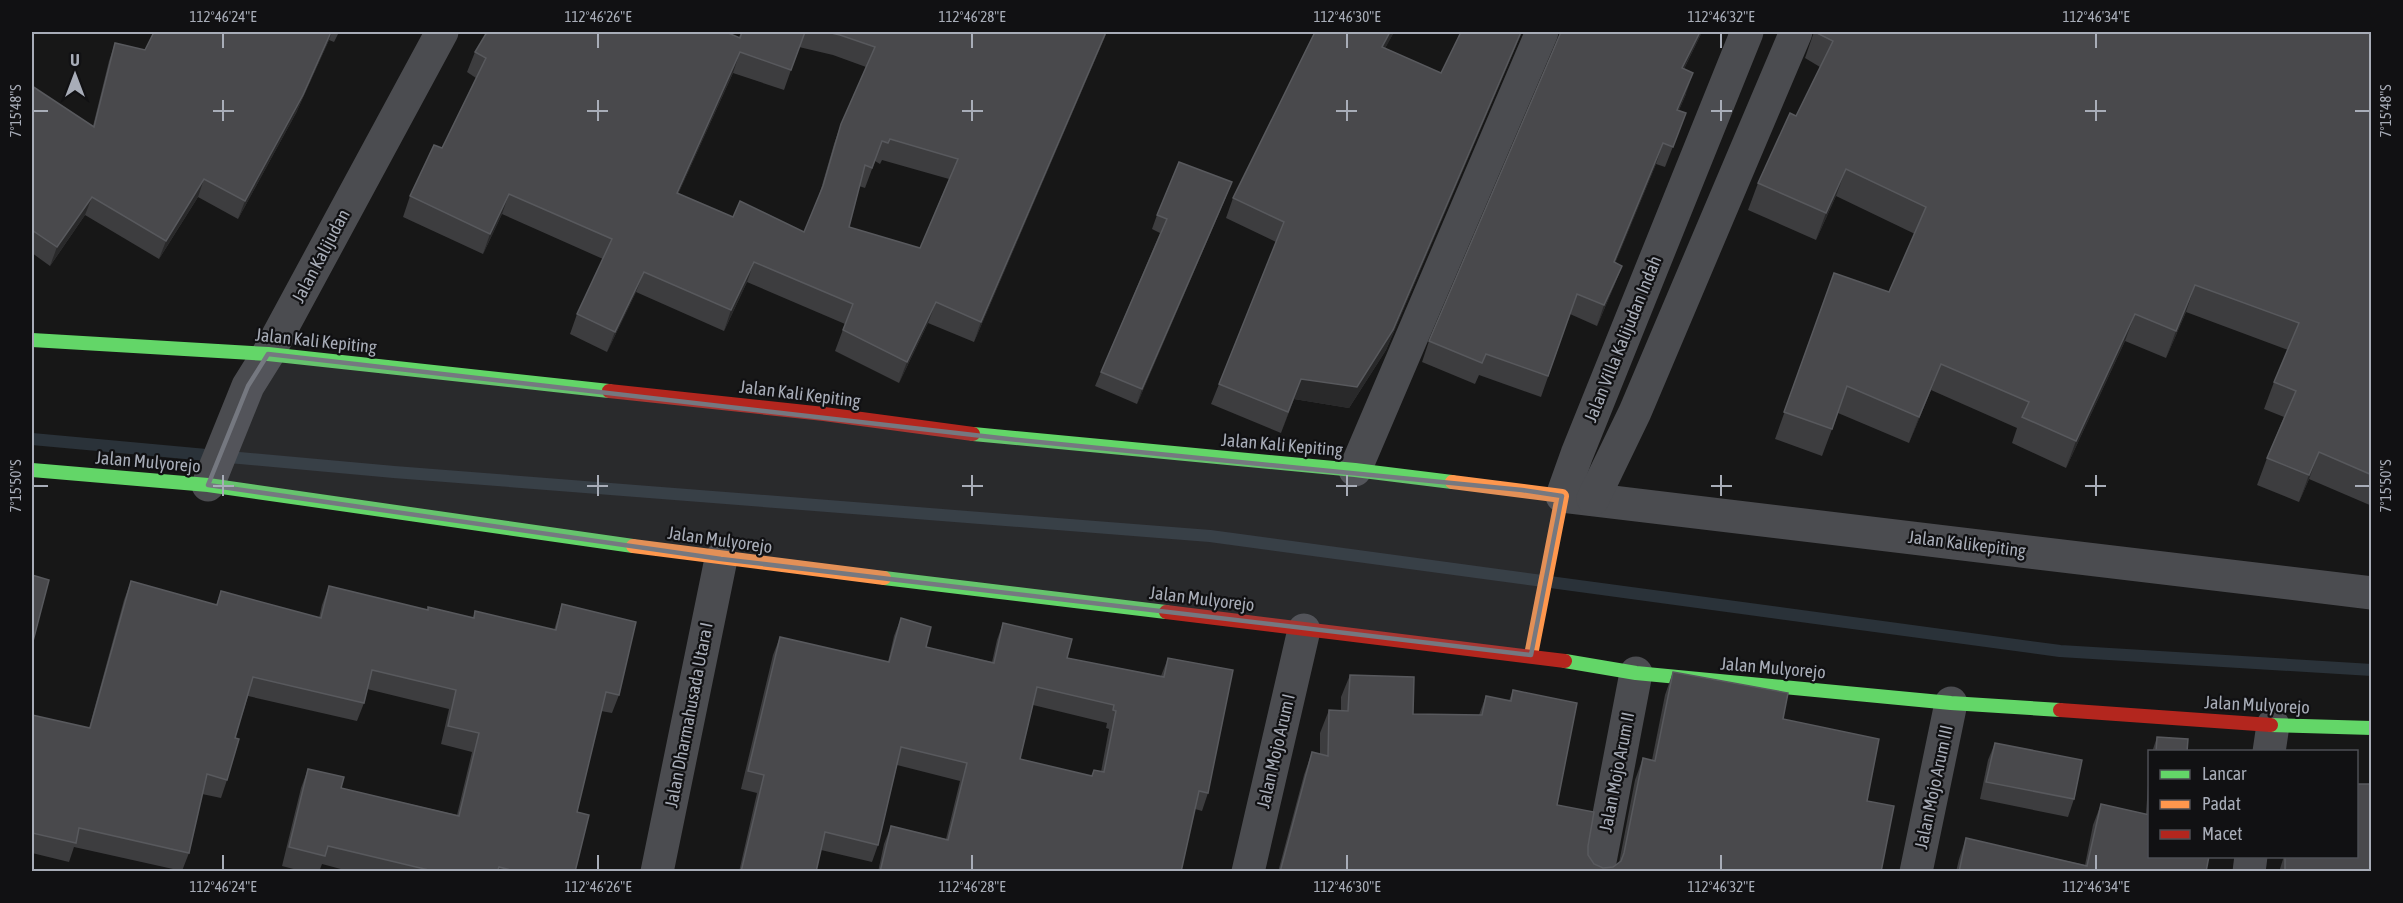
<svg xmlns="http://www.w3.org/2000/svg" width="2403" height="903" font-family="'Asap Condensed',sans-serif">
<rect width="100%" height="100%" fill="#171717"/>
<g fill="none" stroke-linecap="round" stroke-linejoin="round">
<polyline stroke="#2a3239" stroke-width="12" points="32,439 394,472 1210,536 2060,651 2372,670"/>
<g stroke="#4b4c50" stroke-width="33">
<polyline points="1747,32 1577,454 1562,496 2372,593"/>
<polyline points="1355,470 1542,32"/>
<polyline points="208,485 248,386 268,354 442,32"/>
<polyline points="1593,499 1635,412 1796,32"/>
<polyline points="2269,752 2273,725"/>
<polyline points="657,872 721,559"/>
<polyline points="1248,872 1304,630"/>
<polyline points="1598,872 1636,673"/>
<polyline points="1916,872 1951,703"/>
<polyline points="2249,872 2251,856"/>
</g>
<g stroke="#63d668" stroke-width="14">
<polyline points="32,340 268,354 609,391"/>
<polyline points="973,434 1355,470 1452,482"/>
<polyline points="32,470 208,485 633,546"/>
<polyline points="884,578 1166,612"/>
<polyline points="1565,661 1636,673 1951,703 2060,710"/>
<polyline points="2271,725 2372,728"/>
</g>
<g stroke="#ff974d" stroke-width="14">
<polyline points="1452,482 1562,496 1531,655"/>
<polyline points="633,546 884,578"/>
</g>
<g stroke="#b3261e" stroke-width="14">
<polyline points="609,391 824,414 973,434"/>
<polyline points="1166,612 1565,661"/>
<polyline points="2060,710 2271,725"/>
</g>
</g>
<g fill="#3d3d3f" fill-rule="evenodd">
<polygon points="154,32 339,32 334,42 329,40 296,113 238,219 198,197 159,259 85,215 50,266 32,253 32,86 93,126 109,61 115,43 145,50"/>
<path d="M741,32H1107L974,342L928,323L899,383L835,351L845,324L747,282L724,331L636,292L607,352L570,334L577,314L603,259L502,214L483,254L403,217L410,196L442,148L476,78L467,72L475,52L739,37ZM799,47L833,55L866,67L841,124L834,144L818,199L804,232L733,217L678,194L733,73L784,90ZM882,160L949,179L920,248L849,227L859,186L865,188L875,161L880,164Z"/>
<polygon points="1315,32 1394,32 1385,48 1441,73 1461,32 1522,32 1386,350 1349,408 1294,399 1281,433 1211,404 1276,242 1226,218 1233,198"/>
<polygon points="1560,32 1702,32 1684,69 1686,94 1679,110 1686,113 1665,167 1656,164 1615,263 1622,266 1614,286 1597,326 1570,314 1541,397 1479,375 1475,384 1422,362 1429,341 1560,35"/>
<polygon points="1814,32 2372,32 2372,506 2309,479 2299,502 2257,485 2267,458 2284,417 2264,409 2274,382 2288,350 2186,312 2166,358 2125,341 2066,468 2012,443 2017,428 1931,390 1909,443 1838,413 1822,456 1775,439 1834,273 1889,292 1915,234 1836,196 1816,240 1748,210 1758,183 1796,116 1820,67 1805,58"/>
<polygon points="1226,197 1137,404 1095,386 1101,372 1160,233 1152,229 1157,215"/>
<polygon points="131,581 216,605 221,591 319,618 322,605 329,586 427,610 473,618 475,611 554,630 562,604 619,695 612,713 601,711 577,812 575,872 352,872 322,864 319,872 305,872 282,866 301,788 308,769 341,788 457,815 472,752 441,744 449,709 367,689 364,703 357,721 248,696 235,738 227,780 221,798 202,794 189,853 182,871 74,847 69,862 32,853 32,715 89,728 124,600"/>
<path d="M901,618L926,647L992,662L997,640L1003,623L1067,658L1161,676L1168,658L1208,793L1202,811L1195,809L1181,872H878L884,844L891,826L946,839L960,781L897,765L878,845L872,862L821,850L816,872H739L757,793L741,789L773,655L780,637L888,662L894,636ZM1033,705L1107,723L1106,728L1109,729L1101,772L1094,770L1092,776L1020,759Z"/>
<polygon points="1673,672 1783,719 1867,801 1881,872 1278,872 1304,775 1312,752 1320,754 1320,733 1329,710 1341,711 1341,697 1350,675 1413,714 1479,715 1486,696 1509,701 1513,690 1557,805 1588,846 1588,855 1594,864 1603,868 1613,867 1619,863 1635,780 1643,758 1652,760 1665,695"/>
<polygon points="2157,737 2187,752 2152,752"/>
<polygon points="1995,743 2074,799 2068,817 1980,799 1988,760"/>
<polygon points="2150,757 2150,856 2206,872 1956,872 1959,859 1966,838 2085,865 2093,825 2101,804 2146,814"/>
<polygon points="2284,856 2356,856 2372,872 2279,872"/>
</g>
<g fill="#29292a">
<polygon points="331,32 332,32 329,40 296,113 238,219 245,201"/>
<polygon points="1106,32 1107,32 974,342 981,322"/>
<polygon points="1390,32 1394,32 1375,67 1382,47"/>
<polygon points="1521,32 1522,32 1386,350 1349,408 1294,399 1281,433 1301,379"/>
<polygon points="1700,32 1702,32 1674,89 1682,68"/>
<polygon points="740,52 733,73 669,214 677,193"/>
<polygon points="1693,73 1686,94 1670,130 1677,110"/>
<polygon points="1663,143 1656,164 1607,283 1614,262"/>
<polygon points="1846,169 1836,196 1816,240 1826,213"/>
<polygon points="204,179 198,197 159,259 166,241"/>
<polygon points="1232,182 1226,197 1137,404 1142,389"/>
<polygon points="509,194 502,214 483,254 490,234"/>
<polygon points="92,197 85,215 50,266 57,247"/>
<polygon points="754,262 747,282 724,331 731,310"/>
<polygon points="1622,266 1614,286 1597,326 1604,305"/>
<polygon points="644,272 636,292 607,352 615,332"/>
<polygon points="2195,285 2186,312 2166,358 2176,331"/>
<polygon points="936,302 928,323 899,383 907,362"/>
<polygon points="2135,314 2125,341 2066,468 2076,441"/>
<polygon points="1941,364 1931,390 1909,443 1919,417"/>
<polygon points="2319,452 2309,479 2299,502 2309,475"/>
</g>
<g fill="#49494c" stroke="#58595d" stroke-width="1.5" fill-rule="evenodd">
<polygon points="154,32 331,32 303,95 245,201 204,179 166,241 92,197 57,247 32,230 32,86 94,127 115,43 145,50"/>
<path d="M487,32H726L740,38L742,32H805L791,70L740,52L677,193L733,217L740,201L804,232L823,186L841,124L875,47L840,35L827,32H1106L981,322L936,302L907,362L843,330L853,304L754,262L731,310L644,272L615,332L577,314L612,239L509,194L490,234L410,196L434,145L442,148L486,58L475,52ZM890,139L958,159L920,248L849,227L865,165L872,168L882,141L888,143Z"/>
<polygon points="1315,32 1390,32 1382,47 1441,73 1461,32 1521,32 1393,330 1357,387 1301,379 1288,412 1219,384 1284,222 1233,198"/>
<polygon points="1561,32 1700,32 1682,68 1693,73 1677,110 1686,113 1673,147 1663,143 1614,262 1622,266 1604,305 1577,294 1548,376 1486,354 1482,363 1429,341"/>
<polygon points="1815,32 2372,32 2372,475 2319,452 2309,475 2267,458 2296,391 2274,382 2299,323 2195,285 2176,331 2135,314 2076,441 2022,417 2029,402 1941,364 1919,417 1847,386 1832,429 1784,412 1834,273 1889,292 1926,207 1846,169 1826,213 1758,183 1790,113 1796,116 1833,41"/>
<polygon points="1179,162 1232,182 1142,389 1101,372 1167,219 1157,215"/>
<polygon points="32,575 49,580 32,645"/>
<polygon points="131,581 217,605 221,591 321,618 329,586 428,610 428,607 474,618 475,611 556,630 562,604 636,622 619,695 606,692 577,812 589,815 575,872 518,872 499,867 497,872 437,872 328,846 325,856 289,847 308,769 344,777 341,788 459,816 479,733 448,726 456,690 372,670 364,703 253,677 235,738 239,739 227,780 207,774 189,853 79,828 76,843 32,833 32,715 90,728"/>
<path d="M901,618L931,627L926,647L994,663L1003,623L1072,639L1067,658L1164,677L1168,658L1233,670L1208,793L1199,791L1181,872H880L891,826L948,840L967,763L901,747L878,845L825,832L816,872H741L764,775L748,771L780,637L889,662ZM1037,687L1114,705L1113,710L1116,711L1104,772L1094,770L1092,776L1020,759Z"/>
<polygon points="1673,672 1788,693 1783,719 1879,739 1867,801 1894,806 1881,872 1280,872 1312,752 1328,756 1329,710 1348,711 1350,675 1414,677 1413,714 1482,715 1486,696 1511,701 1513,690 1577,703 1557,805 1594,812 1588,846 1588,855 1594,864 1603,868 1613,867 1621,861 1624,853 1643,758 1655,761"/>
<polygon points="2157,737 2188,739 2187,752 2156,752"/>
<polygon points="1995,743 2082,760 2074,799 1986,782"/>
<polygon points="2356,784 2372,784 2372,872 2285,872 2285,856 2356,856"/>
<polygon points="2101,804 2150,815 2150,856 2209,856 2206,872 1959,872 1966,838 2087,866"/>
</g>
<path fill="#757880" fill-opacity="0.2" stroke="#757880" stroke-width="4.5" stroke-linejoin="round" d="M268,354L1009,439L1522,490L1562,496L1531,655L721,559L208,485L248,386Z"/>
<path fill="none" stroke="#a8adb8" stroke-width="2" d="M223,33V48M598,33V48M972,33V48M1347,33V48M1721,33V48M2096,33V48M223,100V121M598,100V121M972,100V121M1347,100V121M1721,100V121M2096,100V121M33,111H48M213,111H234M587,111H608M962,111H983M1336,111H1357M1711,111H1732M2085,111H2106M2355,111H2370M223,475V496M598,475V496M972,475V496M1347,475V496M1721,475V496M2096,475V496M33,486H48M213,486H234M587,486H608M962,486H983M1336,486H1357M1711,486H1732M2085,486H2106M2355,486H2370M223,855V870M598,855V870M972,855V870M1347,855V870M1721,855V870M2096,855V870"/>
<g text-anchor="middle" stroke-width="4.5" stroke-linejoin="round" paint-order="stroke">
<g font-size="18" fill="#a8adb8" stroke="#111113">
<text transform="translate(321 256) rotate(-62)" y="6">Jalan Kalijudan</text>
<text transform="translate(1623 339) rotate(-68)" y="6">Jalan Villa Kalijudan Indah</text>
<text transform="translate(316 341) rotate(6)" y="6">Jalan Kali Kepiting</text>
<text transform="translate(800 394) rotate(7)" y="6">Jalan Kali Kepiting</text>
<text transform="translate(1282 445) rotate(5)" y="6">Jalan Kali Kepiting</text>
<text transform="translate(148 462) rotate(5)" y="6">Jalan Mulyorejo</text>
<text transform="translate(720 540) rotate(8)" y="6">Jalan Mulyorejo</text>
<text transform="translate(1967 544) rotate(7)" y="6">Jalan Kalikepiting</text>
<text transform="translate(1202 599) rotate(7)" y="6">Jalan Mulyorejo</text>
<text transform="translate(1773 668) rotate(5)" y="6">Jalan Mulyorejo</text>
<text transform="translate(2257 705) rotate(3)" y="6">Jalan Mulyorejo</text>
<text transform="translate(689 715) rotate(-79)" y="6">Jalan Dharmahusada Utara I</text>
<text transform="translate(1276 751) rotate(-77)" y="6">Jalan Mojo Arum I</text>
<text transform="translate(1617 772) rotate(-79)" y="6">Jalan Mojo Arum II</text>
<text transform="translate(1934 787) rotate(-78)" y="6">Jalan Mojo Arum III</text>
</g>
</g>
<rect width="2403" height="903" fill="none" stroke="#111113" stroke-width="66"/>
<rect x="2148" y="750" width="210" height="108" fill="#111113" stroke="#4d4f55" stroke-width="1.5"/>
<rect x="2160" y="770" width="30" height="9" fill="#63d668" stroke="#4d4f55" stroke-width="1.5"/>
<text x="2202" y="780" font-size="18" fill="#a8adb8">Lancar</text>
<rect x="2160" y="800" width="30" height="9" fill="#ff974d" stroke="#4d4f55" stroke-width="1.5"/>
<text x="2202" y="810" font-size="18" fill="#a8adb8">Padat</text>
<rect x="2160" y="830" width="30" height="9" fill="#b3261e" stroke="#4d4f55" stroke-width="1.5"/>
<text x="2202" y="840" font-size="18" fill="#a8adb8">Macet</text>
<g transform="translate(75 75)" stroke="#111113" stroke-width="4.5" paint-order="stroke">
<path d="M0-4.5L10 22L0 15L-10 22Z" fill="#a8adb8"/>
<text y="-9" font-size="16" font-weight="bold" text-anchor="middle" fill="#a8adb8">U</text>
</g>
<rect x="33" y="33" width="2337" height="837" fill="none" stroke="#a8adb8" stroke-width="2"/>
<g font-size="15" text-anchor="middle" fill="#a8adb8">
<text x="223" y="22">112°46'24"E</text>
<text x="598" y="22">112°46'26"E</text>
<text x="972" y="22">112°46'28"E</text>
<text x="1347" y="22">112°46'30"E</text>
<text x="1721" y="22">112°46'32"E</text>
<text x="2096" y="22">112°46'34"E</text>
<text transform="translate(16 111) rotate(-90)" y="5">7°15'48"S</text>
<text transform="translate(2386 111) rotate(-90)" y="5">7°15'48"S</text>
<text transform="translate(16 486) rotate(-90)" y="5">7°15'50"S</text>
<text transform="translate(2386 486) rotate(-90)" y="5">7°15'50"S</text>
<text x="223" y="892">112°46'24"E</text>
<text x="598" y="892">112°46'26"E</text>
<text x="972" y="892">112°46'28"E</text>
<text x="1347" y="892">112°46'30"E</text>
<text x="1721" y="892">112°46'32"E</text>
<text x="2096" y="892">112°46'34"E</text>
</g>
</svg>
